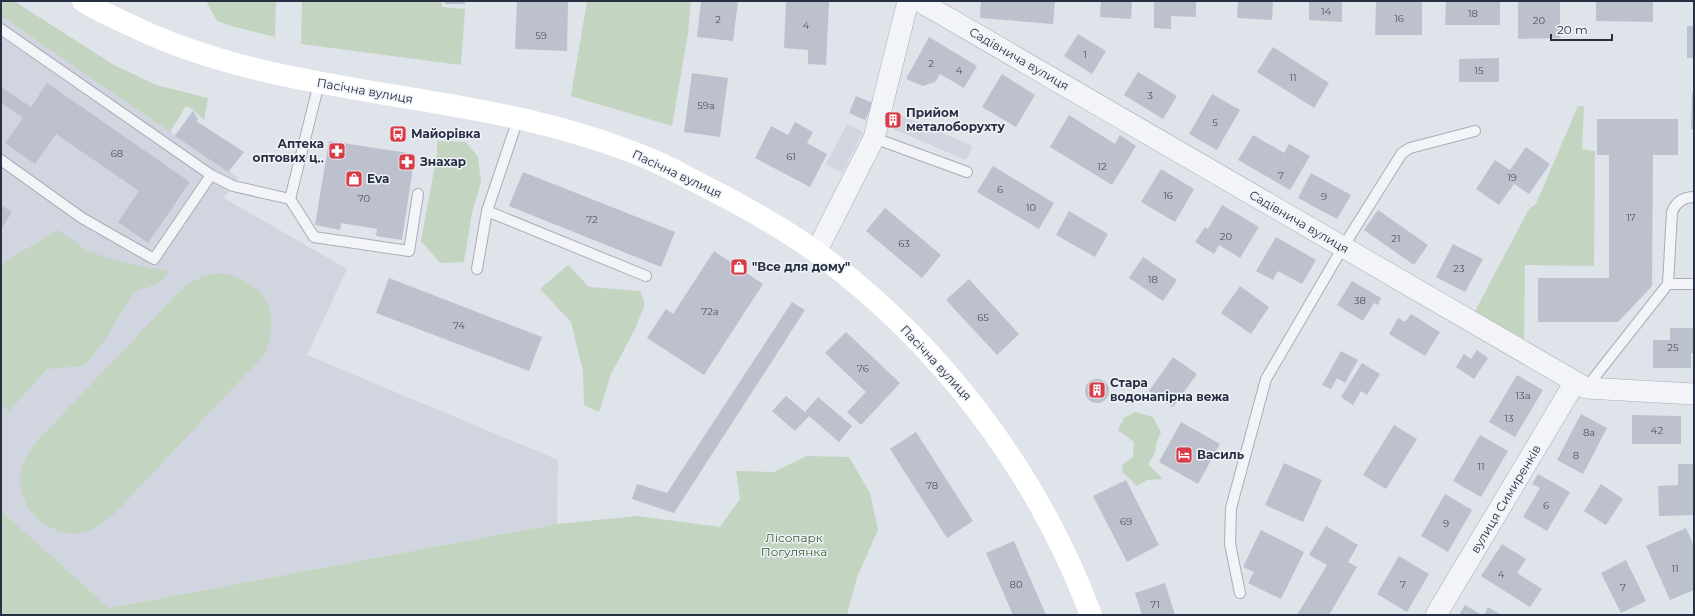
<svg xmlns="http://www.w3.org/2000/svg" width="1695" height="616" font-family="Montserrat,sans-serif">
<rect width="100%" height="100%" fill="#dfe3ea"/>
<g fill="#d1d5df">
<polygon points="1,16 175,135 193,111 198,120 196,121 244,152 229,171 238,178 224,198 347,269 307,355 558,460 557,524 109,608 1,513"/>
<polygon points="891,111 973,146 966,160 884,125"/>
<polygon points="847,124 863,132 842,173 826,164"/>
</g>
<g fill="#c3d4c0">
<polygon points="1,1 14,1 114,65 156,85 208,98 204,120 192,109 186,106 170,132 1,16"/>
<polygon points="206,1 276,1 275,37 231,26 217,21"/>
<polygon points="302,1 442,1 442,7 465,9 461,65 301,44"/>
<polygon points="587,1 691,1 688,33 672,126 571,96"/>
<polygon points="1578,106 1584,106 1582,149 1595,151 1594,266 1525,265 1524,341 1474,313 1529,209 1536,204"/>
<polygon points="437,141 466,142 478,157 481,182 472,213 464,262 440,263 421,241 437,154"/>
<polygon points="58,230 89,252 130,264 169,271 160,283 134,292 102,344 84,366 47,369 9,411 1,404 1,264"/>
<polygon points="568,265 589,287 640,291 645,304 635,329 611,374 599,412 584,405 583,371 571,322 540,289"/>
<path d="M224,273C267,285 281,312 265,354L114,514C105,521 97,529 85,532C50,541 14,506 21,471C23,459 30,451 37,441L177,294C193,279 202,275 224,273Z"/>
<polygon points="1135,412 1153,417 1161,433 1157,440 1155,453 1148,464 1163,479 1147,480 1137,486 1122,472 1123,464 1133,457 1134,442 1118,430 1124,418"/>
<polygon points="807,456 849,457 870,493 878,530 857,577 847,615 1,615 1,511 109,608 557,524 637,516 720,527 740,499 736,471 774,472"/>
</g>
<g fill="#bcc1cd">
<rect x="445" y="1" width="20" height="3"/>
<polygon points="517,1 568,1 567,51 515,49"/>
<polygon points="701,1 738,1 733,41 697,37"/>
<polygon points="786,1 829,1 826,65 808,64 808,50 784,48"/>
<polygon points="981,1 1055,1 1053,24 980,18"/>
<polygon points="1101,1 1132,1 1131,19 1100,17"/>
<polygon points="1154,1 1196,1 1196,17 1171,16 1171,29 1154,28"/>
<polygon points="1238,1 1273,1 1272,20 1237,18"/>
<polygon points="1309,1 1342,1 1342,22 1309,20"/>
<polygon points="1376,1 1422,1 1422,35 1375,35"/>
<polygon points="1446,1 1500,1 1500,25 1445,25"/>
<polygon points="1518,1 1560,1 1560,38 1518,39"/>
<polygon points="1596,1 1653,1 1653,22 1596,21"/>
<rect x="1687" y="26" width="7" height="32"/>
<polygon points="1078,34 1106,51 1092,74 1064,56"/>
<polygon points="929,37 977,66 964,88 940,74 935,82 923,86 906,79"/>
<polygon points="1273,47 1329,83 1314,108 1257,72"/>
<polygon points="1499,58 1499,82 1459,82 1459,59"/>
<polygon points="1138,72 1177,96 1163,119 1124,95"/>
<polygon points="692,73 728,78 720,137 684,132"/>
<polygon points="1002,74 1035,95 1016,127 982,107"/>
<polygon points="47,83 190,182 148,243 118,222 139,191 56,134 35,164 5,143 23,118 1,103 1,87 31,107"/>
<polygon points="1692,93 1694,93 1694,129 1691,129"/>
<polygon points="1212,94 1240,110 1217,150 1189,134"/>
<polygon points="856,96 873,103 865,120 849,113"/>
<polygon points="193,111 198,120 196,121 244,152 228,172 175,136"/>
<polygon points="891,111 902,116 896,130 884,125"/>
<polygon points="1069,115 1115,144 1120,135 1136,146 1112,185 1050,147"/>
<polygon points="1597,119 1678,119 1678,155 1653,155 1652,286 1618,322 1538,322 1538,278 1609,278 1609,155 1597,155"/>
<polygon points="795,122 813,132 807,143 827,154 810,187 755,158 771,126 788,135"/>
<polygon points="1253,135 1284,153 1289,144 1310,156 1290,190 1238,160"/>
<polygon points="329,141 415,154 402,240 376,236 377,229 341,223 340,230 315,225"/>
<polygon points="1526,147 1550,164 1529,194 1514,184 1499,205 1476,189 1495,160 1510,170"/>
<polygon points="993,166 1054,203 1039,229 977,192"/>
<polygon points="1161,169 1194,189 1175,222 1141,202"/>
<polygon points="523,172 675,232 661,267 509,206"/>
<polygon points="1311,173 1351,195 1337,219 1298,198"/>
<polygon points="1,205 12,212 1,229"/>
<polygon points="1222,205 1259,227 1240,258 1219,245 1214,254 1195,242 1205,227 1208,229"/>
<polygon points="885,208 941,255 922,278 866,231"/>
<polygon points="1378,210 1428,245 1414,265 1364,230"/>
<polygon points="1069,211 1108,234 1095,257 1056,235"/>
<polygon points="1276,237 1316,260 1302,284 1278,271 1273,280 1256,271"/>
<polygon points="1453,244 1483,259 1465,292 1436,277"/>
<polygon points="714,251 763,284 704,375 647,338 666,309 673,314"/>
<polygon points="1143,257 1177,280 1163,301 1129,278"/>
<polygon points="389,278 542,337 529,371 376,313"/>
<polygon points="969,279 1019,334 997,355 946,300"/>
<polygon points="1352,281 1381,298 1378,305 1374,303 1363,321 1337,305"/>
<polygon points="1240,286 1269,307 1251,334 1221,313"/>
<polygon points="792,302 805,310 674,513 632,499 637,484 667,493"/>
<polygon points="1411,314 1440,332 1425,356 1389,334 1398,318 1405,322"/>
<polygon points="1670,328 1694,328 1694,353 1691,353 1691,368 1653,368 1653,340 1670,340"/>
<polygon points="846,332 900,383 861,425 847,412 866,392 825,353"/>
<polygon points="1477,350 1488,358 1474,379 1456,367 1464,354 1471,359"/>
<polygon points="1341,351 1358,360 1345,383 1337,378 1331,389 1322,385"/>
<polygon points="1173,357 1197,374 1173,407 1149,391"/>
<polygon points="1362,363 1380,374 1367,395 1361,391 1353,405 1341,397"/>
<polygon points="1517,375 1543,390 1515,437 1489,422"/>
<circle cx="1097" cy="391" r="12"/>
<polygon points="786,396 805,412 818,397 852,426 839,442 809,416 795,431 772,411"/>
<polygon points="1581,414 1607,428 1583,474 1557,460"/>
<polygon points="1632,415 1681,416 1681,444 1632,444"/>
<polygon points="1181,422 1220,444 1198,484 1159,462"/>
<polygon points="1394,425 1417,439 1386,489 1363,475"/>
<polygon points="916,432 973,521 947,538 890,449"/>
<polygon points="1480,435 1508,451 1481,497 1453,481"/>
<polygon points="1284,463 1322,480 1303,522 1265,505"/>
<polygon points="1678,464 1694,464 1694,515 1659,516 1658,486 1678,485"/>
<polygon points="1538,474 1570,492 1547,531 1523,517 1540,488 1532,484"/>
<polygon points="1126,480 1159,545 1127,562 1093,496"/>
<polygon points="1601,484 1623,499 1606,525 1584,511"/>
<polygon points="1445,494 1472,510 1448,552 1421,536"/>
<polygon points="1326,526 1358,545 1348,562 1357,567 1329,615 1297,615 1327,565 1309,555"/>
<polygon points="1686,528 1694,546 1694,590 1670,600 1646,546"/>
<polygon points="1261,530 1304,552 1281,599 1248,583 1254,572 1243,567"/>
<polygon points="1014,541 1046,615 1013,615 986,553"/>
<polygon points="1502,544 1526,559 1517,573 1542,589 1530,607 1481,576"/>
<polygon points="1399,556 1429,574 1407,612 1377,594"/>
<polygon points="1626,560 1646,601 1621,613 1601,573"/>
<polygon points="1165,583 1175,615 1142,615 1135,593"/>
<polygon points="1465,605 1482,615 1459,615"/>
<polygon points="1488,607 1501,615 1484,615"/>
</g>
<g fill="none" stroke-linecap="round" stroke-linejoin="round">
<g stroke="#a8adb8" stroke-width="12">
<g id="service">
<polyline points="1,29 211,175 233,186 290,199 319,83"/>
<polyline points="518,119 487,211 646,276"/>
<polyline points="874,138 967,172"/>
<polyline points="1,160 82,218 154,259 211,175"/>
<polyline points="290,199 314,237 409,251 418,194"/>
<polyline points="477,269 487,211"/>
<polyline points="1668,284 1694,284"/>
<path d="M1586,388L1668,284L1672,212C1676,202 1683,197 1694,197"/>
<polyline points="1240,593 1230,544 1231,508 1266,379 1343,247 1402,153 1410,148 1475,131"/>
</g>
</g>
<g stroke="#a8adb8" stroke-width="22">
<g id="minor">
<polyline points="919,1 1586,388 1694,394"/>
<polyline points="816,252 874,138 908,1"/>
<polyline points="1436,615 1575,382"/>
</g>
</g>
<use href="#service" stroke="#f3f4f8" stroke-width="10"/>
<use href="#minor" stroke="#f3f4f8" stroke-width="21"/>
<path stroke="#fff" stroke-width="22" d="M83,1C97,10 113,17 128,24C235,77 356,87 472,109C533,120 595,136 652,160C671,168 690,179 708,188C745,207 782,227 816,252C940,343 1037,471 1091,615"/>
</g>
<defs>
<g id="building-square" transform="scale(0.9)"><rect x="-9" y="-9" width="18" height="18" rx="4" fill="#d83c46" stroke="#eff2f7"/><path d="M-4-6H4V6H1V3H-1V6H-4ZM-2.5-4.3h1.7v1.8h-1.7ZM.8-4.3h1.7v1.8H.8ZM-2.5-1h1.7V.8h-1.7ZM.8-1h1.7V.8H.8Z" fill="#fff"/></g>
<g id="bus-square" transform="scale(0.9)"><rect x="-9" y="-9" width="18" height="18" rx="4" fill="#d83c46" stroke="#eff2f7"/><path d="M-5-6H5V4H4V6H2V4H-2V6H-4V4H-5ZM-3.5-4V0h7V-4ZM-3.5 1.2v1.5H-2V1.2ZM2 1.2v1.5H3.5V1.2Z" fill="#fff"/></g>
<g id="pharmacy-square" transform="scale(0.9)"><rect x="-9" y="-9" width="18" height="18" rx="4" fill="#d83c46" stroke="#eff2f7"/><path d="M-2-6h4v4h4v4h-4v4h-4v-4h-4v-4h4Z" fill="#fff"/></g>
<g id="shop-square" transform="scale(0.9)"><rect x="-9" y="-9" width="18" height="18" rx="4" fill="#d83c46" stroke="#eff2f7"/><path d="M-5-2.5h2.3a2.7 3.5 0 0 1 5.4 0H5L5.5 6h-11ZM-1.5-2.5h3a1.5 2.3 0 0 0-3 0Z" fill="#fff"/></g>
<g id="hotel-square" transform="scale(0.9)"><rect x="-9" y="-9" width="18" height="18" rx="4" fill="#d83c46" stroke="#eff2f7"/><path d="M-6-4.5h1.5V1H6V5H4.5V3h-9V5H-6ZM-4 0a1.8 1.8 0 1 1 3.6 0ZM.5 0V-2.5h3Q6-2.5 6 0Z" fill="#fff"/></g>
</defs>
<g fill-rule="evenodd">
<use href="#building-square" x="893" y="120"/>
<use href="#bus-square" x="398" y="134"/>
<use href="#pharmacy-square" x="337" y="151"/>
<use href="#pharmacy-square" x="407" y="162"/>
<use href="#shop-square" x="354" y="179"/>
<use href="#shop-square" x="739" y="267"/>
<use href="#building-square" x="1097" y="390"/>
<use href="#hotel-square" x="1184" y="455"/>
</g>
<g text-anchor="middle" stroke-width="3" stroke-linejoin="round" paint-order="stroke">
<g font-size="10" fill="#4c5465">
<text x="1326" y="15">14</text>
<text x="1473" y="17">18</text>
<text x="1399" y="22">16</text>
<text x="718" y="23">2</text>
<text x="1539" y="24">20</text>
<text x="806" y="29">4</text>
<text x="541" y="39">59</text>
<text x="1085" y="58">1</text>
<text x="931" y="67">2</text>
<text x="959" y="74">4</text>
<text x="1479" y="74">15</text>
<text x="1293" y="81">11</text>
<text x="1150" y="99">3</text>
<text x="706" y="109">59а</text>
<text x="1215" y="126">5</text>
<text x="117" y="157">68</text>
<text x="791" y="160">61</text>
<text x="1102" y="170">12</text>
<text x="1281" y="179">7</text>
<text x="1512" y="181">19</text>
<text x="1000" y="193">6</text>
<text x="1168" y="199">16</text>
<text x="1324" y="200">9</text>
<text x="364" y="202">70</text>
<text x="1031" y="211">10</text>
<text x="1631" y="221">17</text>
<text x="592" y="223">72</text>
<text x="1226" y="240">20</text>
<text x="1396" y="242">21</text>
<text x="904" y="247">63</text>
<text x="1459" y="272">23</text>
<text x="1153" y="283">18</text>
<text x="1360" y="304">38</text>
<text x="710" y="315">72а</text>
<text x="983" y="321">65</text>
<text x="459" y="329">74</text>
<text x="1673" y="351">25</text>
<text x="863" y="372">76</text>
<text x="1523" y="399">13а</text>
<text x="1509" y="422">13</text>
<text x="1657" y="434">42</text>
<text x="1589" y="436">8а</text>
<text x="1576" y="459">8</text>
<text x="1481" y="470">11</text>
<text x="932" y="489">78</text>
<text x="1546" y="509">6</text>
<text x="1126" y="525">69</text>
<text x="1446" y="527">9</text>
<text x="1675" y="572">11</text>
<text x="1501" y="578">4</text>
<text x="1016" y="588">80</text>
<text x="1403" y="588">7</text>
<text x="1623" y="591">7</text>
<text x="1155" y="608">71</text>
</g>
<g font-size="12" fill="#272f42" stroke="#eff2f7">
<text transform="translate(1019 59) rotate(30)" y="4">Садівнича вулиця</text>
<text transform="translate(365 91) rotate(10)" y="4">Пасічна вулиця</text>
<text transform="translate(677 174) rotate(25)" y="4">Пасічна вулиця</text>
<text transform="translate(1299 222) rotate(30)" y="4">Садівнича вулиця</text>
<text transform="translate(936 363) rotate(47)" y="4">Пасічна вулиця</text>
<text transform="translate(1506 499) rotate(-59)" y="4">вулиця Симиренків</text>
</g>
<g font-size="12" font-weight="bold" fill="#272f42" stroke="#eff2f7" text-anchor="start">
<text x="906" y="117">Прийом<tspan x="906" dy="14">металоборухту</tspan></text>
<text x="411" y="138">Майорівка</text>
<text x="324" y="148" text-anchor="end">Аптека<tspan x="324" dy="14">оптових ц‥</tspan></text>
<text x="420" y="166">Знахар</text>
<text x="367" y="183">Eva</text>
<text x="752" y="271">"Все для дому"</text>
<text x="1110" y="387">Стара<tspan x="1110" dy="14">водонапірна вежа</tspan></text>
<text x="1197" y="459">Василь</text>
</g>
<g font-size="12" fill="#385f33" stroke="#eff2f7">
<text x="794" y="542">Лісопарк<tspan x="794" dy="14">Погулянка</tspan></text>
</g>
</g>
<rect width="1695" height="616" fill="none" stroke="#272f42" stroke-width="4"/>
<path d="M1551 34v6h61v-6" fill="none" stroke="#272f42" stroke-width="2"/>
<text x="1557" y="34" font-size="12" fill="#272f42" stroke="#eff2f7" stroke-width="3" paint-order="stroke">20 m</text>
</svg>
